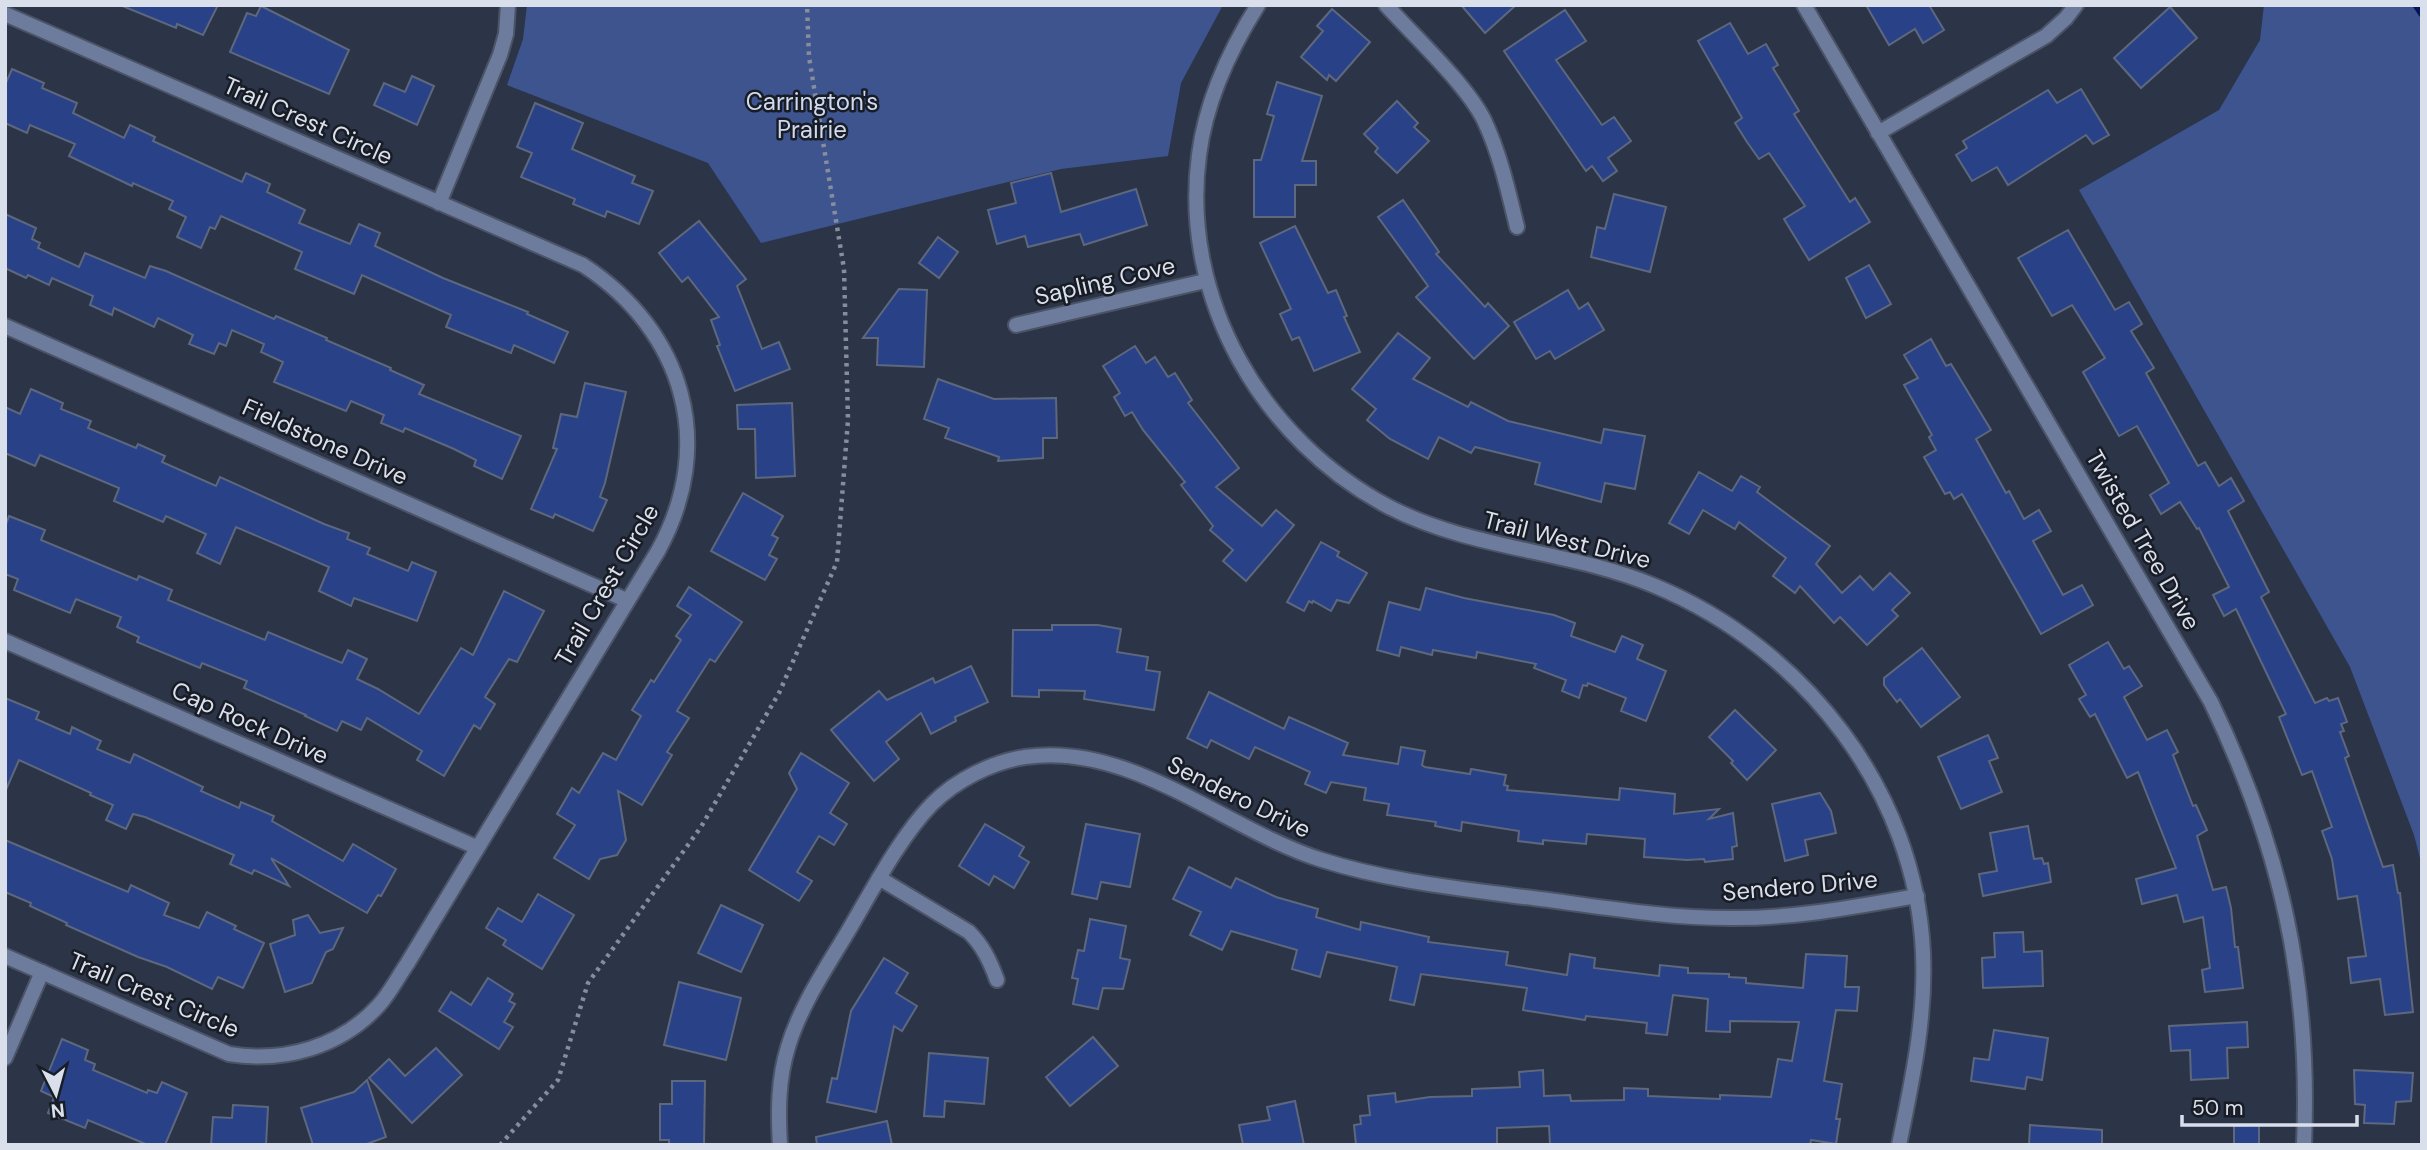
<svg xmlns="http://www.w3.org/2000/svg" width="2427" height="1150" font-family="'DM Sans',sans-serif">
<rect width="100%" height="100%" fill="#2c3448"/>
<g fill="#3d548f">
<polygon points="527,5 1223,5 1181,83 1168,156 1061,169 761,243 708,163 507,85 523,39"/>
<polygon points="2264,5 2422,5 2422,866 2414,835 2350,667 2079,190 2219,110 2260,40"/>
</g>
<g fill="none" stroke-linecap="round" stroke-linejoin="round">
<polyline stroke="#061557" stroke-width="7" points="2416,5 2422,14"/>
</g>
<g fill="#294287" stroke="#5d677d" stroke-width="2">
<polygon points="120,5 218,5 203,35 177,24 176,28"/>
<polygon points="1461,5 1516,5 1485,33"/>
<polygon points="1866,5 1929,5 1944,30 1923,43 1915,29 1889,45"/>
<polygon points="261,6 349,50 329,94 230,52 247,13 256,16"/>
<polygon points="2170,7 2197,38 2141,88 2114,58"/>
<polygon points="1332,9 1370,42 1336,81 1329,75 1327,80 1301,57 1323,31 1317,26"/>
<polygon points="1565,10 1586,41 1556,60 1602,125 1614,117 1631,141 1608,158 1617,171 1603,181 1592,166 1586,171 1504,51"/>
<polygon points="1730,23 1748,54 1766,44 1778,65 1773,68 1799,111 1794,114 1850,202 1855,198 1870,222 1809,260 1784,219 1805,206 1769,153 1759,159 1747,142 1735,123 1742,118 1698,41"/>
<polygon points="12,69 44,83 42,88 77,103 73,113 124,138 130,125 155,137 153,141 242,182 246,173 270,184 267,192 305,210 299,223 350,244 359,224 380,233 375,246 443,278 528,312 527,314 568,332 554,363 514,345 511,353 446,327 451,315 362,275 354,294 295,269 302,252 221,216 215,229 210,227 201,248 177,237 186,217 169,209 173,201 133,183 132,186 69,156 75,144 30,125 27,133 5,123 5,85"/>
<polygon points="412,76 434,86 417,125 374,105 384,83 405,92"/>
<polygon points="1277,82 1322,96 1302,161 1316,161 1316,185 1295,185 1295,217 1254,217 1254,160 1261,160 1274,116 1267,114"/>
<polygon points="2081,89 2109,135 2093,144 2086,135 2008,185 1997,167 1972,181 1956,155 1967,148 1963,141 2048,90 2057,103"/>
<polygon points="1397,101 1418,123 1414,127 1429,141 1397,173 1375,152 1378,148 1364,134"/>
<polygon points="535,103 583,123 572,149 635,176 632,183 653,191 639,224 607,211 605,217 573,204 575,199 521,177 532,153 517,147"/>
<polygon points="1051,173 1061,212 1136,189 1147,225 1084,245 1080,234 1028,247 1025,236 997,244 988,210 1016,203 1011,183"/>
<polygon points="1614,194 1666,207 1650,272 1591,257 1597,227 1605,229"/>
<polygon points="1403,200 1439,252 1436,254 1485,307 1488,303 1509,326 1474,359 1416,297 1428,286 1378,217"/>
<polygon points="5,214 36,228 32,239 40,243 38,248 79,267 85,253 145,278 150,266 166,271 274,319 276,316 327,338 326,340 391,368 390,370 424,385 419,394 521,436 502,479 474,466 476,460 454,449 405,428 403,432 381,423 384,415 351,401 346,411 274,382 283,362 261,352 264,344 232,330 226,346 219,343 214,354 189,344 193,335 158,318 154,327 114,308 112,315 90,305 93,296 52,278 49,285 28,275 26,278 5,268"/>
<polygon points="699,221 746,279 737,286 762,349 779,342 790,369 735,391 717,346 720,345 711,320 719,317 688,277 682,282 659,253"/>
<polygon points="1295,226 1328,293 1336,290 1347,316 1344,317 1360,352 1314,371 1299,337 1292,340 1280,314 1291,309 1260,243"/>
<polygon points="2068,230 2115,310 2129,302 2142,324 2131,331 2154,368 2146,373 2198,466 2205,462 2219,486 2231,478 2244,501 2228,511 2269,592 2261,597 2315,703 2327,698 2329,701 2338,698 2347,722 2341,724 2344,731 2340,732 2349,756 2345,758 2383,867 2393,865 2398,893 2400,893 2413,1012 2385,1015 2380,979 2351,983 2348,958 2366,956 2357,896 2338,899 2332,859 2322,831 2332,827 2312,771 2302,775 2279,717 2286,714 2236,609 2224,616 2213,595 2229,587 2199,528 2197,529 2180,502 2161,514 2150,495 2169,483 2137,426 2119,436 2083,372 2105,358 2072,305 2052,316 2018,258"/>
<polygon points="938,237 958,252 939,278 919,263"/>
<polygon points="1869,265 1891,304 1866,318 1846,278"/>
<polygon points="899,289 927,290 924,367 877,365 878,338 863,338"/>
<polygon points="1568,290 1579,309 1588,303 1604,330 1555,359 1550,351 1536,359 1514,322"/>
<polygon points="1398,333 1430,358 1413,379 1468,407 1471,402 1508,421 1601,443 1604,429 1645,436 1635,489 1605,483 1601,502 1535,484 1540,463 1475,447 1471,453 1439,437 1428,459 1390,439 1367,420 1376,409 1352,389"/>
<polygon points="1931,339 1946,366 1951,364 1991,430 1976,439 2006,493 2009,491 2024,519 2039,510 2051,531 2033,541 2063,595 2082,585 2093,605 2041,634 1962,494 1954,499 1950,492 1945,494 1924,457 1936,450 1929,437 1932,435 1904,385 1918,378 1904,355"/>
<polygon points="1135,346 1146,363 1155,357 1168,377 1175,373 1192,400 1188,403 1239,468 1216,487 1262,526 1276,510 1294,525 1246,581 1223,561 1233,550 1210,530 1213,526 1181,485 1185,482 1143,430 1132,412 1125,416 1114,397 1120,393 1103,366"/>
<polygon points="938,379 994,399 1056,398 1057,438 1043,438 1043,458 998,461 999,457 945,438 949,428 924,419"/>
<polygon points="585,383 626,392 605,483 600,497 607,500 593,531 555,514 553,518 531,509 557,449 553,448 561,414 577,417"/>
<polygon points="31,389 63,403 61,409 91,421 88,428 136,448 138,444 165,456 162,462 216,486 220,477 324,524 349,533 347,539 370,548 367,554 408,571 412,562 436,572 417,621 354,598 351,606 319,591 329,567 236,527 220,564 197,553 206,534 166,516 163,522 114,501 119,488 40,455 35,466 5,453 5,407 20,414"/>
<polygon points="792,403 795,476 756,478 755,429 738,429 737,405"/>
<polygon points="1699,472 1732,491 1741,476 1760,487 1757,492 1830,546 1816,564 1842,593 1860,576 1873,590 1890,573 1910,593 1892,610 1898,616 1867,645 1840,617 1834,623 1800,586 1795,593 1773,576 1786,558 1739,522 1735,529 1703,510 1689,534 1669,523"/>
<polygon points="743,493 783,516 772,535 778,538 769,555 777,559 765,580 711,551"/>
<polygon points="9,516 45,530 41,540 137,580 139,576 172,590 168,600 265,640 268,632 342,663 348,650 367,659 357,679 378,689 419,714 461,648 473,655 504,591 544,611 517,662 509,659 485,697 495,704 480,729 474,725 444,776 417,760 422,751 367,718 361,730 342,721 337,731 305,716 306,715 244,688 247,681 202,663 200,668 137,642 139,637 117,627 121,617 76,599 70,613 14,590 18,579 5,574 5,527"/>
<polygon points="1321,542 1339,552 1337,556 1367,573 1349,603 1337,600 1331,611 1313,601 1312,603 1309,601 1304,611 1287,602"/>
<polygon points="689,587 742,622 715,662 710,659 677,711 689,718 667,752 672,755 642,805 618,791 626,840 617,855 600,859 589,879 554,858 575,825 557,814 572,788 579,793 603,753 616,760 641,716 632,710 651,680 654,682 681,640 676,636 691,615 677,606"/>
<polygon points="1426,588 1464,598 1554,615 1575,623 1571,636 1615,652 1622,636 1643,645 1637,659 1666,671 1646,721 1621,711 1626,698 1588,683 1587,686 1583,685 1579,698 1562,691 1566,680 1534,668 1536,664 1477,652 1476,658 1433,650 1432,655 1401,647 1399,656 1377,650 1389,602 1420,610"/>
<polygon points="1052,625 1098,625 1121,629 1117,652 1148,657 1146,670 1160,672 1154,710 1084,699 1085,691 1039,690 1039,697 1012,696 1013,630 1052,630"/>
<polygon points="2108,642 2124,669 2129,666 2142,686 2124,697 2147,740 2167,730 2178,752 2173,755 2193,806 2196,805 2207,830 2197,836 2213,890 2226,887 2231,908 2235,947 2238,947 2243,988 2205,992 2202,970 2210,968 2203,917 2184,922 2177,895 2142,904 2136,879 2176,868 2138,772 2127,778 2095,714 2090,717 2079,699 2086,695 2069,665"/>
<polygon points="1922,648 1960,697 1921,727 1900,699 1897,702 1884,685 1884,678"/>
<polygon points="971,666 988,702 955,717 956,721 931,734 921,713 886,742 899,759 874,781 831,730 879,691 887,700 933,678 935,683"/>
<polygon points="1209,692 1284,729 1289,717 1348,743 1343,755 1398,764 1401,747 1425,751 1422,765 1425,767 1470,774 1471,769 1506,775 1504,785 1508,786 1507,790 1619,800 1620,788 1675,794 1674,814 1719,809 1709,819 1733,813 1737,846 1732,847 1733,859 1705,862 1704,859 1687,860 1644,857 1645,839 1587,834 1586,844 1543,840 1543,844 1518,841 1519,831 1462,822 1461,831 1435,826 1436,822 1387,815 1389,804 1364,800 1366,788 1331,782 1326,793 1305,784 1310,772 1255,747 1249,759 1211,740 1207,748 1187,738"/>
<polygon points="5,698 39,712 36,719 70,734 72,727 101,741 97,749 130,763 134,754 203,787 201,791 239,808 241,802 274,816 272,821 343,861 353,844 396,869 381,896 378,895 367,913 271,858 289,886 254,870 252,874 230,864 234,855 145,817 133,814 126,829 106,820 113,805 90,795 91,793 19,760 5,792"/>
<polygon points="1735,710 1776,750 1747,780 1731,763 1733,761 1709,737"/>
<polygon points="1988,735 1998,758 1989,761 2002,792 1961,809 1938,757"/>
<polygon points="801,753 849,783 830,813 847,824 834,845 819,836 797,872 812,881 799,901 749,870 797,789 789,773"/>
<polygon points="1820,793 1831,811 1836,833 1805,840 1808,855 1785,861 1772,804"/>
<polygon points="985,824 1024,847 1019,856 1029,862 1014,888 994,876 989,885 959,866"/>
<polygon points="1086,824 1140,834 1130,887 1101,882 1097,899 1072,894"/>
<polygon points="2028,826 2034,859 2042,858 2044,864 2048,863 2051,882 1983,896 1979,874 1997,871 1990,833"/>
<polygon points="5,840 128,892 131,885 169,903 164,915 199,928 207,912 236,926 234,929 264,943 243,988 218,977 212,989 167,967 138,957 66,925 67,923 30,906 31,903 5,892"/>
<polygon points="1189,867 1231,888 1236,878 1276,897 1318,909 1316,917 1360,930 1361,922 1429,937 1428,942 1508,952 1506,965 1567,975 1570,954 1595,958 1594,968 1659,976 1660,965 1688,968 1688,973 1729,974 1729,977 1746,978 1746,983 1803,988 1806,954 1847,956 1845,987 1859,987 1857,1011 1836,1010 1824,1081 1842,1084 1836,1119 1840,1119 1836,1144 1811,1140 1810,1145 1550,1145 1549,1126 1497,1128 1497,1144 1356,1145 1354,1125 1361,1124 1360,1116 1370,1115 1368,1096 1395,1093 1396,1102 1430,1097 1472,1096 1472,1089 1520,1087 1519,1072 1543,1070 1544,1096 1570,1095 1571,1101 1624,1100 1624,1088 1648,1089 1648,1096 1720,1099 1720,1095 1771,1097 1778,1059 1792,1061 1799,1022 1730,1021 1730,1032 1706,1031 1708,999 1673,995 1667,1035 1646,1033 1647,1023 1586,1016 1585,1020 1523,1010 1527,988 1421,974 1414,1005 1390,1000 1397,967 1327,952 1320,977 1292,969 1297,950 1231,931 1222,950 1190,935 1201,912 1173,899"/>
<polygon points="538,894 574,915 542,969 503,945 506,940 486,928 498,908 522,922"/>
<polygon points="721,905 763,925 741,972 698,953"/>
<polygon points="308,915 320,933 343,928 333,949 326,952 312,983 285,992 270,944 295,935 293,920"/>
<polygon points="1090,919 1126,926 1120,958 1130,960 1123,989 1103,988 1098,1009 1073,1004 1078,979 1072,978 1078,950 1084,951"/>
<polygon points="2023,932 2024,952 2042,951 2043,986 1983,988 1982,958 1995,957 1994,933"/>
<polygon points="884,958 908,973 896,993 917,1006 902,1031 894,1026 876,1112 827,1102 832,1078 837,1079 851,1011"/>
<polygon points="488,978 513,994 509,1001 515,1004 504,1022 513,1027 499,1049 439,1011 451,992 471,1005"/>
<polygon points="679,982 741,998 726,1060 664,1045"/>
<polygon points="2247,1022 2248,1047 2227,1048 2228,1078 2191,1080 2190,1050 2171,1051 2169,1026"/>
<polygon points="1994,1030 2048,1038 2042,1080 2027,1077 2025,1089 1971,1081 1974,1058 1989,1060"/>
<polygon points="1093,1037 1118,1066 1070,1106 1046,1077"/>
<polygon points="62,1039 88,1050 85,1060 95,1064 93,1070 147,1093 148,1090 157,1093 162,1082 187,1093 165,1145 148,1145 88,1120 85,1128 48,1113 54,1097 41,1091"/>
<polygon points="436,1048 462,1075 412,1123 369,1078 389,1059 405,1076"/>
<polygon points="929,1053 988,1058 984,1104 945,1101 944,1117 924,1116"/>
<polygon points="2354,1070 2413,1073 2411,1101 2396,1102 2394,1124 2364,1123 2365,1105 2355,1104"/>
<polygon points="367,1080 386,1137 364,1145 313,1145 301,1108 354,1092"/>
<polygon points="672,1081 705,1081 704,1145 669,1145 669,1140 660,1140 660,1104 672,1104"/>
<polygon points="1295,1101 1304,1145 1243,1145 1239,1125 1270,1120 1267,1107"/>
<polygon points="233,1105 268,1107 266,1145 211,1145 213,1117 232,1118"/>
<polygon points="887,1121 892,1145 817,1145 816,1137"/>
<polygon points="2030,1125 2102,1130 2102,1145 2029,1145"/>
<polygon points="2259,1125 2259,1145 2234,1145 2234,1126"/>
</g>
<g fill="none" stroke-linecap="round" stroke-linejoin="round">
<g stroke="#4b5366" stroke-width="18">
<g id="minor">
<path d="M1258,5C1229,51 1206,100 1199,155C1180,299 1262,440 1389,507C1473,550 1569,550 1655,586C1804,648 1916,791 1923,953C1926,1018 1912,1081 1899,1145"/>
<path d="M1386,5C1414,36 1466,84 1484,120C1500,154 1508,190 1517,227"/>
<path d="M1804,5L2211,702C2281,848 2311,982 2304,1145"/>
<path d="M5,14L583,265C684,331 717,444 658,551L407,964C398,977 390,993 379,1005C341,1047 284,1063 229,1054L5,956"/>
<polyline points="1878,133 2046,36 2066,18 2076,5"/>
<polyline points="439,203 500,55 506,34 508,5"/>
<polyline points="1016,325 1205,281"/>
<polyline points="5,326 626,600"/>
<polyline points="5,641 476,847"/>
<path d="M879,878L969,932C983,946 990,961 997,980"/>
<polyline points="5,1058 42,972"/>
<path d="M780,1145C778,1111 778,1080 788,1047C801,1004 827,967 850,928C873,889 900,837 932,804C956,780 992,762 1025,757C1131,741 1226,830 1322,860C1388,881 1456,888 1524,897C1591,905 1660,918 1728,918C1792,919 1855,907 1917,896"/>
</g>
</g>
<polyline stroke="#878d9d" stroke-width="4.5" stroke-dasharray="3.5 5" stroke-linecap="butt" points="500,1145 558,1080 588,983 701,827 779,693 837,562 848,420 844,269 809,57 807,5"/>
<use href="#minor" stroke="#6d7c9c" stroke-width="14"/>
</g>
<g text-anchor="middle" stroke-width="5" stroke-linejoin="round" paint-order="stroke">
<g font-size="24" fill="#d0d9ee" stroke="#181c25">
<text x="812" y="110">Carrington's<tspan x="812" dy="28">Prairie</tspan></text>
</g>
<g font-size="24" fill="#dadfec" stroke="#181c25">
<text transform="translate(308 121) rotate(24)" y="8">Trail Crest Circle</text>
<text transform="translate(1105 281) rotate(-13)" y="8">Sapling Cove</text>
<text transform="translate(325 442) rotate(24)" y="8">Fieldstone Drive</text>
<text transform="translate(1567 540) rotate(14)" y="8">Trail West Drive</text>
<text transform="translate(2143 540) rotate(60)" y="8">Twisted Tree Drive</text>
<text transform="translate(607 585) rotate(-60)" y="8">Trail Crest Circle</text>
<text transform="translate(250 723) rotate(24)" y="8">Cap Rock Drive</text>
<text transform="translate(1239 797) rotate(26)" y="8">Sendero Drive</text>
<text transform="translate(1800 886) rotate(-5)" y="8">Sendero Drive</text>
<text transform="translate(154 995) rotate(23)" y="8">Trail Crest Circle</text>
</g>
</g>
<rect width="2427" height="1150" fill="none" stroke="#dadfec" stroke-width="14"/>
<g transform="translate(56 1094) rotate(174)" stroke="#181c25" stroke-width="5" paint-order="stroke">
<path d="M0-5L12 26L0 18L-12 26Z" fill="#dadfec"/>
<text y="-10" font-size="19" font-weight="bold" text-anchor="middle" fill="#dadfec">N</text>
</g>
<path d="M2182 1115v10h175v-10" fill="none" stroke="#dadfec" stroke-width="3.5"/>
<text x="2192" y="1115" font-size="21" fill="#dadfec" stroke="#181c25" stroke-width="5" paint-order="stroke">50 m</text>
</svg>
